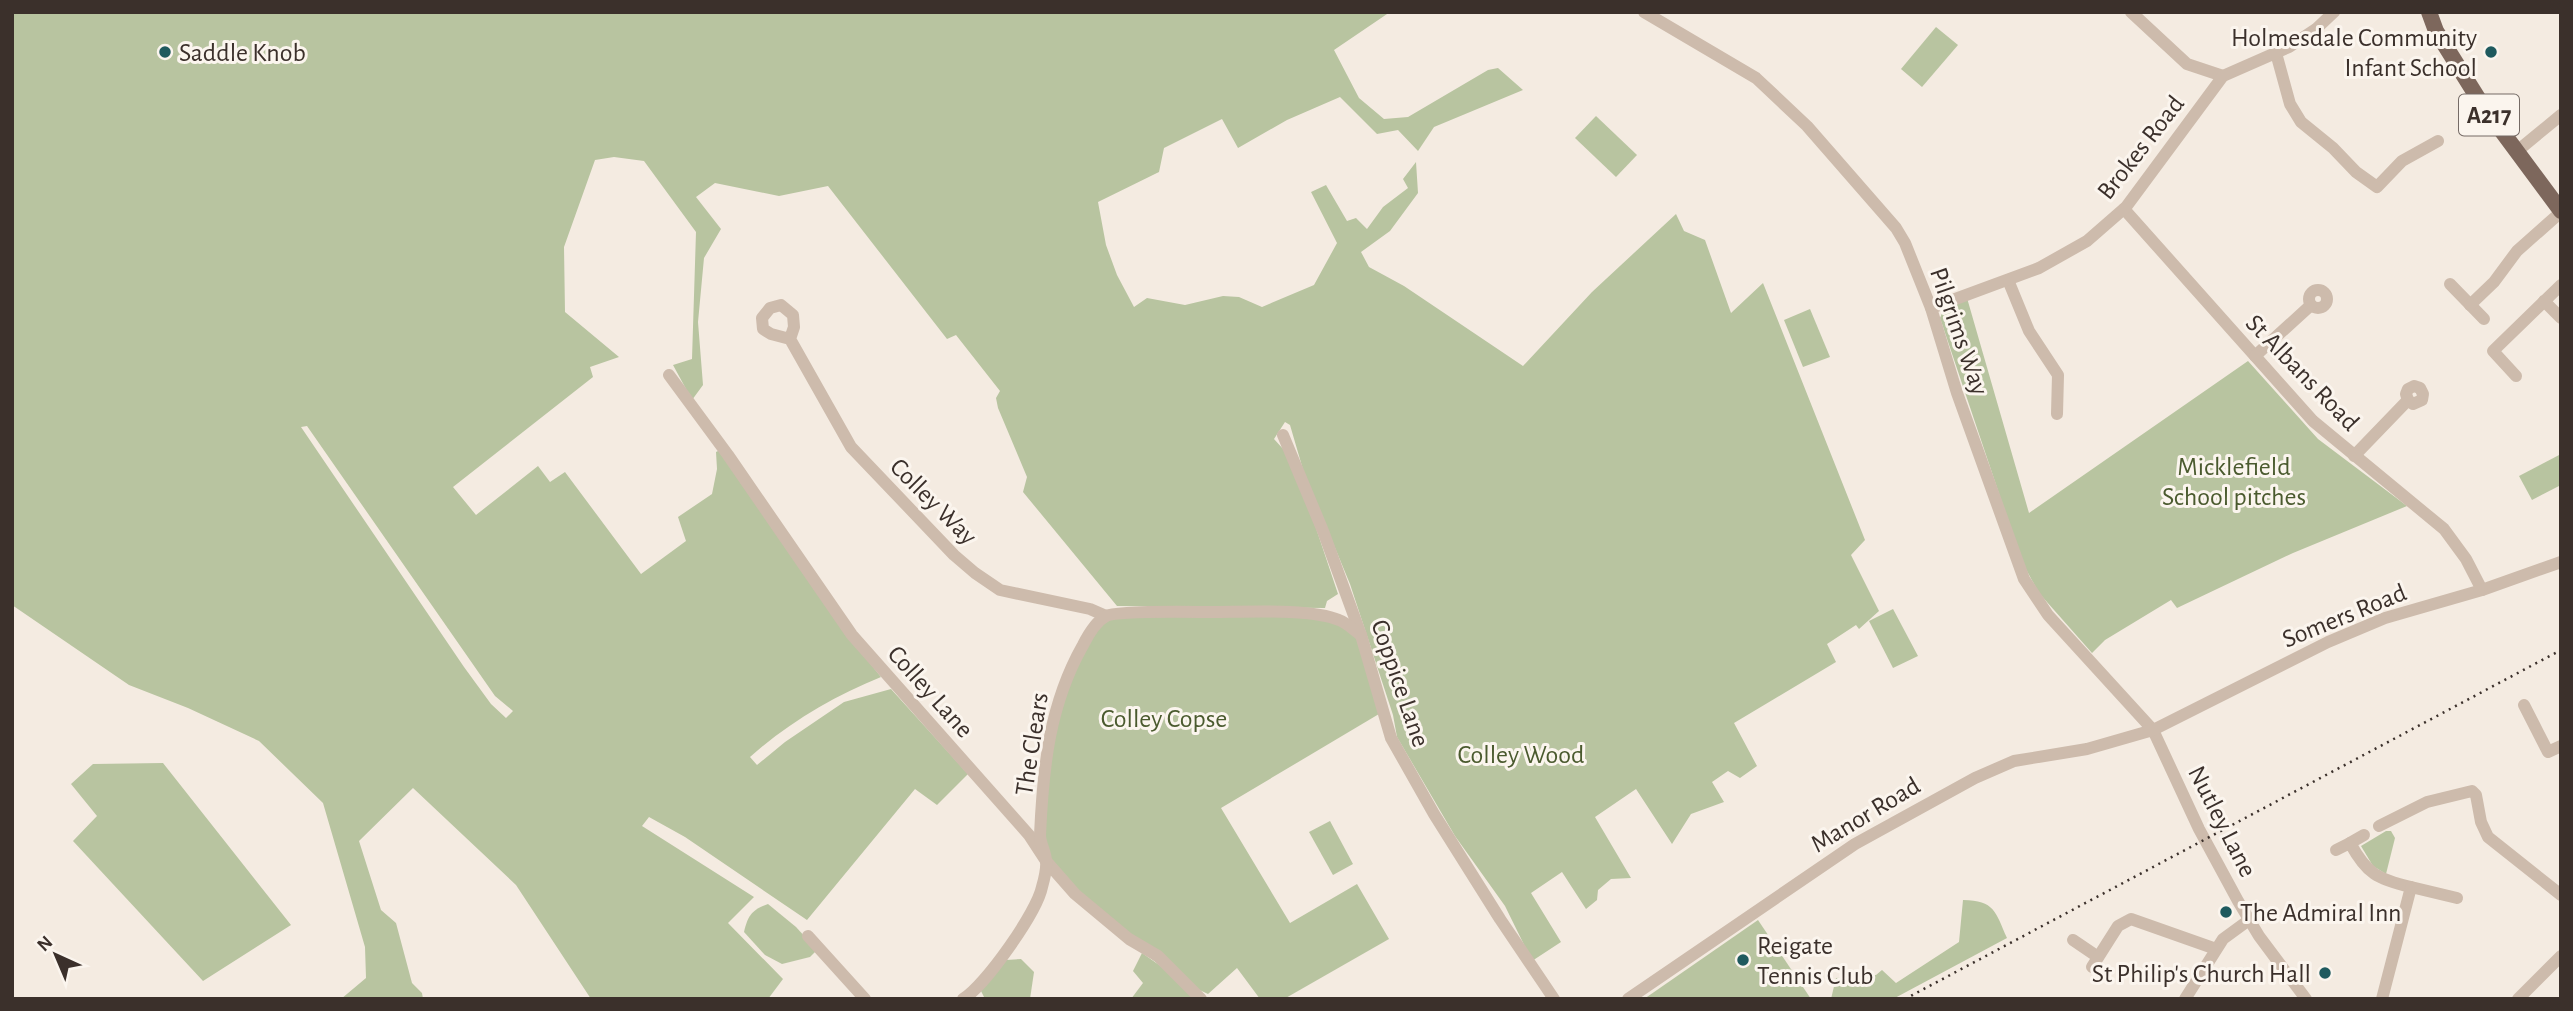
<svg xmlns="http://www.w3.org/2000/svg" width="2573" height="1011" font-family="'Alegreya Sans',sans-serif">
<rect width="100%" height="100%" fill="#f4ebe1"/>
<g fill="#b8c4a0" fill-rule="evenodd">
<path d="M12,12H1390L1334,50L1359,98L1384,119L1408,117L1488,70L1498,68L1523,90L1434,127L1418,151L1398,130L1377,134L1340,97L1287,120L1238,148L1222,119L1164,148L1159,172L1098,202L1106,245L1117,275L1134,307L1147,298L1185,305L1223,296L1239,297L1262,307L1314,285L1337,243L1311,192L1326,185L1347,221L1356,218L1367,229L1383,207L1408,188L1403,179L1416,162L1418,193L1390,231L1361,252L1369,267L1404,286L1523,366L1592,292L1676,214L1684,231L1705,240L1731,313L1763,283L1865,540L1851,555L1879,611L1859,629L1856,625L1827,644L1836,662L1734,723L1757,766L1740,778L1728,771L1712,782L1724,802L1691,814L1672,844L1636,789L1595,817L1631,878L1611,879L1598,890L1597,900L1586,909L1562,872L1531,893L1561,942L1532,961L1505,906L1455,836L1397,737L1393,715L1350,584L1304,473L1290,425L1285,422L1274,439L1284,450L1316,528L1338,594L1327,601L1325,608L1117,606L1023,492L1027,477L998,408L996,398L1000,391L956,335L947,339L828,186L779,196L715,183L696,197L721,229L704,258L698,322L703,385L692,400L673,365L692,359L696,232L644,161L614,157L595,160L564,247L565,312L619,357L590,367L593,377L453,487L476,515L538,466L550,482L565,472L641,574L686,541L678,517L712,494L717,469L716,452L720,450L857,647L881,677C834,696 788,723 750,757L757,765L785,742L844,702L891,689L968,774L937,805L915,789L807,920L685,837L649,817L642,826L754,897L728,923L783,979L768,999H591L516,885L413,788L359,841L381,910L396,923L412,983L422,993L423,999H341L366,978L365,947L323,803L259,741L188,708L129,685L12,605ZM307,426L495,696L513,711L506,718L491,704L464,667L301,427Z"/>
<polygon points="1936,27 1958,45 1922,87 1901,69"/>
<polygon points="1596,116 1637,155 1616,177 1575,138"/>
<polygon points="1967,298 2029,513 2248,361 2318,439 2407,506 2293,553 2177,608 2171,600 2105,640 2092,653 2039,593 2022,562 1940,318 1945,306"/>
<polygon points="1810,309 1830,357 1803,367 1784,320"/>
<polygon points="2561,454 2561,485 2532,500 2519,476"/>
<polygon points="1893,609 1918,656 1893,668 1869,621"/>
<path d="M1319,614L1361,635L1384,711L1221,808L1290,923L1357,884L1389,939L1284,999H1260L1237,968L1208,994C1149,968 1093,905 1046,861L1043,809L1060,691L1106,616Z"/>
<polygon points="163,763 291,925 203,981 73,841 97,816 71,784 93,764"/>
<polygon points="1330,821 1353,864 1333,875 1309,832"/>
<polygon points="2386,831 2391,831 2395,838 2386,874 2373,866 2361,846"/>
<path d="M1963,900C1995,901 1995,911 2007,938L1893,999H1831L1836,978L1876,975L1882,970L1896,983L1959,942Z"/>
<path d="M768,904L796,927L817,950L810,957L782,964L765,955L744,932C748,915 752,910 768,904Z"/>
<polygon points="1758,920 1811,999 1644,999"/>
<polygon points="1142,953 1162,967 1196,999 1131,999 1143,983 1133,971"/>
<polygon points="1021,959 1034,972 1030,999 985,999 980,989 1006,960"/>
</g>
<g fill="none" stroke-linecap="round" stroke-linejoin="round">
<g stroke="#cdbbac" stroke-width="12">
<polyline points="1644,12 1756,78 1807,126 1896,228 1905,243 1931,308 1957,393 2024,579 2048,615 2153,730 2199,829 2238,901 2259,936 2306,999"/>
<polyline points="2131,12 2187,64 2223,76"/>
<polyline points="2276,53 2290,104 2301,122 2333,148 2356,172 2377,187 2402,161 2438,141"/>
<polyline points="2516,152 2561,115"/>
<polyline points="2124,209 2313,421 2444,529 2466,559 2482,590"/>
<polyline points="2008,280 2029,331 2058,375 2057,414"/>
<polyline points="2450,284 2484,319"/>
<circle cx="2318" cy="299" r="9"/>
<polyline points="2544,301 2561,318"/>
<polyline points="2470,305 2494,282 2517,251 2561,212"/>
<polyline points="1931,308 2039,268 2087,241 2126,207 2223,76 2289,47 2316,29 2334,12"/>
<polyline points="790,339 771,334 763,329 762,318 770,308 781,305 793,315 794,327 790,339 851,447 954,555 975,573 1000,590 1090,609 1106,616"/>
<polyline points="2255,356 2311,305"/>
<polyline points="669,375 728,455 852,635 1029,835 1046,861 1075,894 1129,939 1158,956 1201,999"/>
<polyline points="2516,376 2493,351 2561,285"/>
<polyline points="1283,435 1323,531 1361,635 1391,738 1434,814 1500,919 1554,999"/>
<polyline points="2354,456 2408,400 2406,394 2408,389 2414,386 2420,388 2423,394 2422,400 2413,404 2408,400"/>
<polyline points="2524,705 2548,752 2561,746"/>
<polyline points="2379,826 2427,802 2472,791 2476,795 2481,822 2488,837 2561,895"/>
<polyline points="2350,843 2364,835"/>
<path d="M2336,850L2350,843C2367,874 2377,879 2411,887L2382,999"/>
<polyline points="2411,887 2457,898"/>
<polyline points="808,936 865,999"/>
<polyline points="2073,940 2098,957"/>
<polyline points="2092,967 2118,926 2131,919 2216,949"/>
<path d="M963,999C985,986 1037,912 1042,887C1044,880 1047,869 1046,861C1046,852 1040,844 1040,835C1043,768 1049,705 1083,645C1088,635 1095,622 1106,616C1118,610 1194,612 1212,612C1244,612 1311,608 1339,620C1347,623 1354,630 1361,635"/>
<polyline points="1628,999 1855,844 1975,778 2014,761 2087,749 2153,730 2328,642 2385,618 2482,590 2561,562"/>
<polyline points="2185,999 2223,939 2249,920"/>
<polyline points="2518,999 2561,956"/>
</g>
<polyline stroke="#7d675c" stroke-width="16" points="2429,12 2436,31 2481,103 2561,211"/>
<polyline stroke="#3b302b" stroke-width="2.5" stroke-dasharray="2 5" stroke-linecap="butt" points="1905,999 2561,650"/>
</g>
<g fill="#1f5a5e" stroke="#fbf5ee" stroke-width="2.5">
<circle cx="165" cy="52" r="7"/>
<circle cx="2491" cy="52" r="7"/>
<circle cx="2226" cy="912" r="7"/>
<circle cx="1743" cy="960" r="7"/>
<circle cx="2325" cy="973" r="7"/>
</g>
<g text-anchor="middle" stroke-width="6" stroke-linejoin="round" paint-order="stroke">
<rect fill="#fbf5ee" stroke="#756b66" stroke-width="2" x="2459" y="94.5" width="60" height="41" rx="5"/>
<g font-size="24" font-weight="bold" fill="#3b302b">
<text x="2489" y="123">A217</text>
</g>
<g font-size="26" fill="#3b302b" stroke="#fbf5ee" text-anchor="start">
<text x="2477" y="46" text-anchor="end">Holmesdale Community<tspan x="2477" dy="30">Infant School</tspan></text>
<text x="179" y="61">Saddle Knob</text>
<text x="2240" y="921">The Admiral Inn</text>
<text x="1757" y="954">Reigate<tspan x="1757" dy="30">Tennis Club</tspan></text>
<text x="2311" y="982" text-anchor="end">St Philip's Church Hall</text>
</g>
<g font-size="26" fill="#3b302b" stroke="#fbf5ee">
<text transform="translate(2140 147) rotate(-52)" y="9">Brokes Road</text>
<text transform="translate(1960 331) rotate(71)" y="9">Pilgrims Way</text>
<text transform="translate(2303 372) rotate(46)" y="9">St Albans Road</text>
<text transform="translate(934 501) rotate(45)" y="9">Colley Way</text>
<text transform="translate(2344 615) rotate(-22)" y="9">Somers Road</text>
<text transform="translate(1401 683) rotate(71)" y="9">Coppice Lane</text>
<text transform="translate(931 691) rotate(48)" y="9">Colley Lane</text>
<text transform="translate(1031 744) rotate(-81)" y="9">The Clears</text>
<text transform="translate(1865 814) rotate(-31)" y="9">Manor Road</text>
<text transform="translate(2223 821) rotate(63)" y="9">Nutley Lane</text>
</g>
<g font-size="26" fill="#4a5a2e" stroke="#fbf5ee">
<text x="2234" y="475">Micklefield<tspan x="2234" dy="30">School pitches</tspan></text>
<text x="1164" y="727">Colley Copse</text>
<text x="1521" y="763">Colley Wood</text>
</g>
</g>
<rect width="2573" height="1011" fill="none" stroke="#3b302b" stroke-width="28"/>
<g transform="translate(56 955) rotate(316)" stroke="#fbf5ee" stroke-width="5" paint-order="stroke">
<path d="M0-5L12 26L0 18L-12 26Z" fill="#3b302b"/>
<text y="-10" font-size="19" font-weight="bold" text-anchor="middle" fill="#3b302b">N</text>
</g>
</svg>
